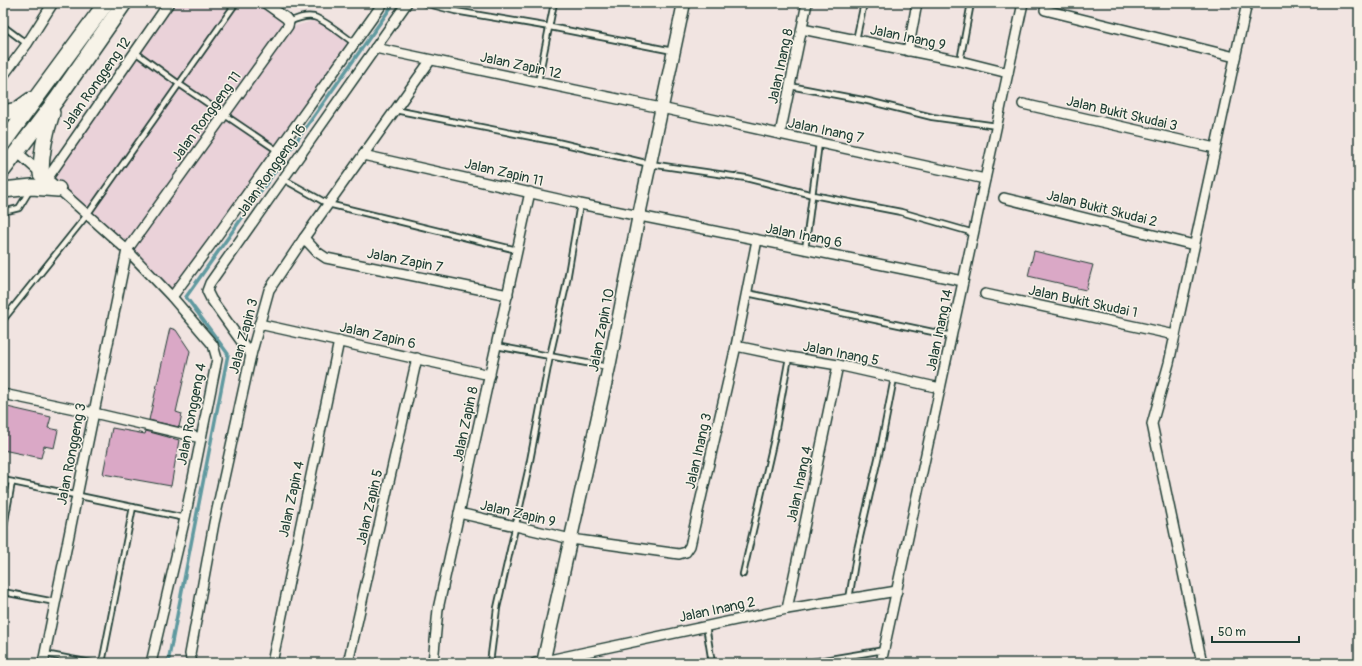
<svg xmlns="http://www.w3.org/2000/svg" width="1362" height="666" font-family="Pangolin,sans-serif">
<rect width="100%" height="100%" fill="#f1e4e1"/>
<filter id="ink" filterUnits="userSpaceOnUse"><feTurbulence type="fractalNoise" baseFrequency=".025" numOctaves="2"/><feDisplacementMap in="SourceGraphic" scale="8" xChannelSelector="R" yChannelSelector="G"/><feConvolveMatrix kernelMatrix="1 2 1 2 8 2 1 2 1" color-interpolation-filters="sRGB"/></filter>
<g filter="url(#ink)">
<polygon fill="#ead2d9" points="174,3 258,3 292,27 316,20 349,43 172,290 52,179"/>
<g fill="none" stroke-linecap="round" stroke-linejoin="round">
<polyline stroke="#5f999f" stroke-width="3.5" points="170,663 169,657 228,354 186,297 394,3"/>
</g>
<g fill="#daa8c6" stroke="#1f3d34">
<polygon points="1034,251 1093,265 1086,290 1063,285 1063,284 1028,276"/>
<polygon points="170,328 176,330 190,351 176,412 182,414 179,427 149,420"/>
<polygon points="3,406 51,417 48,428 58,430 54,448 44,446 41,458 3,450"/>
<polygon points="112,428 145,434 146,431 179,440 171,486 103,474"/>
</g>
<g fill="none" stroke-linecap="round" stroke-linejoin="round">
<g stroke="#1f3d34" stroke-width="8">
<g id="service">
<polyline points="424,3 455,11 550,27 673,51"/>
<path d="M289,22C296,19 305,15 314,17C325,20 344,36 354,43"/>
<polyline points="3,26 27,44"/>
<polyline points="856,40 864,3"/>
<polyline points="135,52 179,84 278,151"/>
<polyline points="960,61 971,3"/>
<polyline points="538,82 554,3"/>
<polyline points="790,86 868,101 932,117 997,126"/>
<polyline points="395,110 557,142 650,164 746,178 813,195 901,212 974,233"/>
<polyline points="283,179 328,204 517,250"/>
<polyline points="3,212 19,208 30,190"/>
<polyline points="805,250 819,143"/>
<polyline points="747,293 952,336"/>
<polyline points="3,320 87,215 236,3"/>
<polyline points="496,346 608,367"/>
<polyline points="3,480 185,518"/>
<polyline points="3,532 12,482"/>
<polyline points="743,574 774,439 789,357"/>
<polyline points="3,592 55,602"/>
<polyline points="849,599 857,550 880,450 894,378"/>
<polyline points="706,626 712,663"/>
<polyline points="45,654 91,663"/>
<polyline points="102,663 133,507"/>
<polyline points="490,663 497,608 528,471 550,356 566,286 580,204"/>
<polyline points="806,663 884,650"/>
</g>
</g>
<g stroke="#1f3d34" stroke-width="12">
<g id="minor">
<polyline points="1045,10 1235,57"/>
<polyline points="802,29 960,61 1008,73"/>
<polyline points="375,48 661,108 985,179"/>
<polyline points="908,51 917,3"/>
<polyline points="3,76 27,44 53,3"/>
<polyline points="1023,104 1215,148"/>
<polyline points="780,134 807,3"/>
<polyline points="17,152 127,250 172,297 213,345 217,359 185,518 151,663"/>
<polyline points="363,155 580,204 963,281"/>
<polyline points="47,179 169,3"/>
<polyline points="1004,198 1194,245"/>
<polyline points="304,238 317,252 326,258 508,295"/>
<polyline points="985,294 1175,335"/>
<polyline points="172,297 212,243 383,3"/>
<polyline points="259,324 490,375"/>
<polyline points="736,346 789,357 838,365 940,388"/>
<polyline points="251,355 211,299 207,291 210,283 407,3"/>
<polyline points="3,394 94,413 201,438"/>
<polyline points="459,513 571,539 679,554 686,552 690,546 736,346 757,240"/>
<polyline points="787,609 838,365"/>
<polyline points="43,663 127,250 288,26 289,22 286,18 265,3"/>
<polyline points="192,663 190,654 214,523 251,355 269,290 304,238 430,61"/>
<polyline points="272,663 339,341"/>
<polyline points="348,663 417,358"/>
<polyline points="433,663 438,609 530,192"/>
<polyline points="535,663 787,609 897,591"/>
<polyline points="881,663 1023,3"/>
<polyline points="1202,663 1152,424 1169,363 1247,3"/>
</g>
</g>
<g stroke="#1f3d34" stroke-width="15">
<polyline id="tertiary" points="543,663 609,367 639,215 684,3"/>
</g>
<g stroke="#1f3d34" stroke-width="18">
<g id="primary">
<polyline points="3,113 17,110 31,100"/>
<polyline points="3,143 106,3"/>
<polyline points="3,170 57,99 124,3"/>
<path d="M41,174C41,152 45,133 52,113"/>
<polyline points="3,190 32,187 58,189"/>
</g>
</g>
<use href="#service" stroke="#f7f3e8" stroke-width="4.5"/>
<use href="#minor" stroke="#f7f3e8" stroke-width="9"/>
<use href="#tertiary" stroke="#f7f3e8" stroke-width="12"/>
<use href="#primary" stroke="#f7f3e8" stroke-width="15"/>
</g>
</g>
<g text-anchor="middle" stroke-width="3" stroke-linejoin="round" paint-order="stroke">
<g font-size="14" fill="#1f3d34" stroke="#f7f3e8">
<text transform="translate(908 37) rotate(12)" y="5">Jalan Inang 9</text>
<text transform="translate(521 65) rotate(12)" y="5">Jalan Zapin 12</text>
<text transform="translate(780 66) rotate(-78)" y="5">Jalan Inang 8</text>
<text transform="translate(96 83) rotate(-55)" y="5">Jalan Ronggeng 12</text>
<text transform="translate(1122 113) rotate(13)" y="5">Jalan Bukit Skudai 3</text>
<text transform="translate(206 116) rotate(-54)" y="5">Jalan Ronggeng 11</text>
<text transform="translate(826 130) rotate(12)" y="5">Jalan Inang 7</text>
<text transform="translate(271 170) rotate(-55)" y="5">Jalan Ronggeng 16</text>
<text transform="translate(504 172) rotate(13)" y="5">Jalan Zapin 11</text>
<text transform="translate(1102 208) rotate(14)" y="5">Jalan Bukit Skudai 2</text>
<text transform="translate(804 235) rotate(11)" y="5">Jalan Inang 6</text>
<text transform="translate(405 260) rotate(11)" y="5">Jalan Zapin 7</text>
<text transform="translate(1083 301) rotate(12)" y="5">Jalan Bukit Skudai 1</text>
<text transform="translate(601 330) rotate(-79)" y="5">Jalan Zapin 10</text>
<text transform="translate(939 330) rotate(-78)" y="5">Jalan Inang 14</text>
<text transform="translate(378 335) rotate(13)" y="5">Jalan Zapin 6</text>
<text transform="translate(243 336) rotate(-75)" y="5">Jalan Zapin 3</text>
<text transform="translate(841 353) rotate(11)" y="5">Jalan Inang 5</text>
<text transform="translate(191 414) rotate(-79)" y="5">Jalan Ronggeng 4</text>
<text transform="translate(465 424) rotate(-78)" y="5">Jalan Zapin 8</text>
<text transform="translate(698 451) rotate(-77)" y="5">Jalan Inang 3</text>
<text transform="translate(71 454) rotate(-79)" y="5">Jalan Ronggeng 3</text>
<text transform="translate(799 484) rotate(-78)" y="5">Jalan Inang 4</text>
<text transform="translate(291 499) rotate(-78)" y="5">Jalan Zapin 4</text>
<text transform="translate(369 507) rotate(-77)" y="5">Jalan Zapin 5</text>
<text transform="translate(518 513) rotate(13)" y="5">Jalan Zapin 9</text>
<text transform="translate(717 609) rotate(-12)" y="5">Jalan Inang 2</text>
</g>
</g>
<rect width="1362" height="666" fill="none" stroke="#f7f3e8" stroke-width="16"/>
<rect x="8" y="8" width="1346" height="650" fill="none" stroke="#1f3d34" stroke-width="1.5" filter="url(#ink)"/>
<path d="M1212 636v6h87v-6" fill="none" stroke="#1f3d34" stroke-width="2"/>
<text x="1218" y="636" font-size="12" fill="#1f3d34" stroke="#f7f3e8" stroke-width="3" paint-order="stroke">50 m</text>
</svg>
